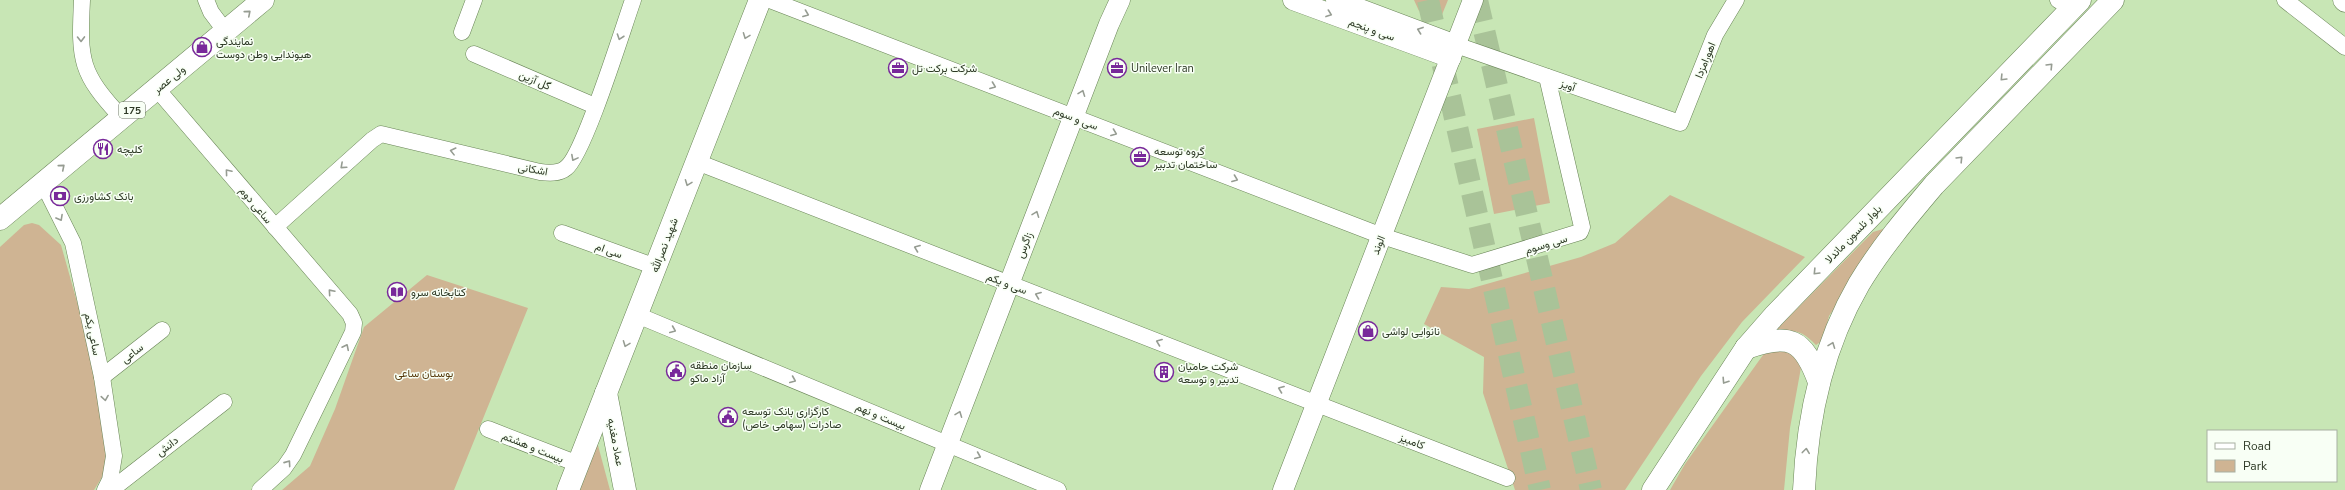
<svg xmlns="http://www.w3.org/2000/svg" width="2345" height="490" font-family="'Nunito Sans',Vazirmatn,sans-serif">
<rect width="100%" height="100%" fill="#c8e6b5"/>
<g fill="#cfb493">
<polygon points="1414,0 1448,0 1441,17 1419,11"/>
<polygon points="1534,118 1550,203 1494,214 1477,129"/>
<polygon points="1670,195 1805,257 1742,322 1701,376 1625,490 1515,490 1483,393 1484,357 1424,324 1441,287 1469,289 1581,257 1615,243"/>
<polygon points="32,223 39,225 61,245 99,380 109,466 94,490 0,490 0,247 24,225"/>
<path d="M1883,229L1885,235L1829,316L1823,340L1816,345C1801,329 1794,330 1774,332L1873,232Z"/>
<polygon points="427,275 528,308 454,490 282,490 310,466 335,409 364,327"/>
<polygon points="1781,346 1802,362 1790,428 1784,490 1670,490 1685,464 1763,355"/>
<polygon points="596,438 610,490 576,490"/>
</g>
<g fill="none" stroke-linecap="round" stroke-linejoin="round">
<g stroke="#a9c398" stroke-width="22" stroke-dasharray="22 11" stroke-linecap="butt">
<polyline points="1428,0 1540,490"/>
<polyline points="1477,0 1591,490"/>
</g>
<g stroke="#698457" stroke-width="17">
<g id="minor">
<path d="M82,0C79,61 80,73 122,118"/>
<polyline points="206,0 211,12 226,32"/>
<polyline points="770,0 1382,236 1472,265 1580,232 1582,227 1547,77"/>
<polyline points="2058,0 2071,8"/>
<polyline points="2285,0 2345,47"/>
<polyline points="462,32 474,0"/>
<polyline points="1456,45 1680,123 1715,35 1736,0"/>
<polyline points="474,54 595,106"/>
<polyline points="157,89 350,314 354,323 353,332 293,455 284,468 260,490"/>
<polyline points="697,162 1507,478"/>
<polyline points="43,183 73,243 102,377 114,456 110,480 105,490"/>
<path d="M275,227L372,140L381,134L540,172C548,173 559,174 566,168C584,155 623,28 633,0"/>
<polyline points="562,233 656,267"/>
<polyline points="637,315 1058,490"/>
<polyline points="102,377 162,330"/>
<polyline points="488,429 578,464"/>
<polyline points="111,490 224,402"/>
</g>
</g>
<g stroke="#698457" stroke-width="21">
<g id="tertiary">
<polyline points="1293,0 1451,58"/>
<polyline points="1336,0 1456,45"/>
<polyline points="2343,0 2345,2"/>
<polyline points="930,490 1109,24 1120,0"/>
<polyline points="1283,490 1473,0"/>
</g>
</g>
<g stroke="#698457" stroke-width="23">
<g id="secondary">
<path d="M1746,348C1790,333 1803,338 1819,382"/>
<polyline points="606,393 625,490"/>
<polyline points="568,490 760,0"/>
<polyline points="1653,490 1746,348 1774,316 2080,0"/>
<path d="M1804,490C1807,419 1823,346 1859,284C1880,249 1907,217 1934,185L2113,0"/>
</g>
</g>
<g stroke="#698457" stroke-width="23">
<polyline id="primary" points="0,219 263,0"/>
</g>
<use href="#minor" stroke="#fff" stroke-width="16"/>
<use href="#tertiary" stroke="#fff" stroke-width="20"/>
<use href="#secondary" stroke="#fff" stroke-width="22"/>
<use href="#primary" stroke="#fff" stroke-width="22"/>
</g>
<defs><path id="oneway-chevron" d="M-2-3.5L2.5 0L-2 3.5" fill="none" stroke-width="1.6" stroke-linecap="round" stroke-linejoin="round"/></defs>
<g stroke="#969c92">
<use href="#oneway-chevron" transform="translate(248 13) rotate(-41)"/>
<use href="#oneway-chevron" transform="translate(806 14) rotate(21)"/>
<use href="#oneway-chevron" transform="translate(1329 14) rotate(20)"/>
<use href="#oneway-chevron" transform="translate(1420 30) rotate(-160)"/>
<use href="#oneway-chevron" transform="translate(746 36) rotate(111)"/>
<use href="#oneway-chevron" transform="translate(620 37) rotate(109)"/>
<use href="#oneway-chevron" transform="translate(81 39) rotate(89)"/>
<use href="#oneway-chevron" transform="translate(2050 66) rotate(-46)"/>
<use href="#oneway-chevron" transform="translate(2003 78) rotate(134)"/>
<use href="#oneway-chevron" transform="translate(993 86) rotate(21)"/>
<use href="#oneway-chevron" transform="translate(1082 93) rotate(-69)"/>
<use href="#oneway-chevron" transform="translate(1114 133) rotate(21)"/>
<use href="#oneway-chevron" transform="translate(453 151) rotate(-166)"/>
<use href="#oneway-chevron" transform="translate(574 158) rotate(118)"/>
<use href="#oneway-chevron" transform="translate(1960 159) rotate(-46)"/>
<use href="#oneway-chevron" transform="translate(343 166) rotate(138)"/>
<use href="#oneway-chevron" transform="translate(62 167) rotate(-40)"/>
<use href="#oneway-chevron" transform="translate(228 172) rotate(-130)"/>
<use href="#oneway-chevron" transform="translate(1235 179) rotate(21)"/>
<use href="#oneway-chevron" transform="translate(688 183) rotate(111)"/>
<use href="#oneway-chevron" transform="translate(1036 214) rotate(-69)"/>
<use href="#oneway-chevron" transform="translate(60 218) rotate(61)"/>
<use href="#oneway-chevron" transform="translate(917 248) rotate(-159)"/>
<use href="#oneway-chevron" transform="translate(1816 272) rotate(134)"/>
<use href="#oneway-chevron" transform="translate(331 292) rotate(-131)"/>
<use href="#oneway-chevron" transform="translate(1038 295) rotate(-159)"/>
<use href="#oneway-chevron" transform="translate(673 330) rotate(23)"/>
<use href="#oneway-chevron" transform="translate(1159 342) rotate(-159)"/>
<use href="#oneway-chevron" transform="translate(626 344) rotate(111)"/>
<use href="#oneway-chevron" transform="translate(1832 345) rotate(-69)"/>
<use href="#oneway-chevron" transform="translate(346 347) rotate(-64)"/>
<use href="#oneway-chevron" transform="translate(793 380) rotate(23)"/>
<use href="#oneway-chevron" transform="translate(1725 381) rotate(123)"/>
<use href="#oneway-chevron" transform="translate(1281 389) rotate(-159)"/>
<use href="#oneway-chevron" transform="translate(105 398) rotate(81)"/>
<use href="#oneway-chevron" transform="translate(959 414) rotate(-69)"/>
<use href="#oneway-chevron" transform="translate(1806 451) rotate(-83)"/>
<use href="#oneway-chevron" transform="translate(978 456) rotate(23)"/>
<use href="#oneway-chevron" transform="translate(288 463) rotate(-55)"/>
</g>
<defs>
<g id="shop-ring" transform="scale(1)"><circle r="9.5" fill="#f8fff5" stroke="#78299a" stroke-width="1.5"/><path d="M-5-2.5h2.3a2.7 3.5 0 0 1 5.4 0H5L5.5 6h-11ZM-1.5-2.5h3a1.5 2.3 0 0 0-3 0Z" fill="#78299a"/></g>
<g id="office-ring" transform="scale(1)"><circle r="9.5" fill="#f8fff5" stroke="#78299a" stroke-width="1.5"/><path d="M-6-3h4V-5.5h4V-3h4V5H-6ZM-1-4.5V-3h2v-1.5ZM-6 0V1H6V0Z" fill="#78299a"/></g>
<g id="restaurant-ring" transform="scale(1)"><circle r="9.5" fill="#f8fff5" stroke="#78299a" stroke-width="1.5"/><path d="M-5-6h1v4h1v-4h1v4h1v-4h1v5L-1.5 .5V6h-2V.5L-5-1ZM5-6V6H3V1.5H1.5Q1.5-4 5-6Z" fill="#78299a"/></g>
<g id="bank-ring" transform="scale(1)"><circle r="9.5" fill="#f8fff5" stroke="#78299a" stroke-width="1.5"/><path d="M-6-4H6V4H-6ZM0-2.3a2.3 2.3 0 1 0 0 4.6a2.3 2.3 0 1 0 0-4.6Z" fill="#78299a"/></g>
<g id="library-ring" transform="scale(1)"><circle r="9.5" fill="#f8fff5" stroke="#78299a" stroke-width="1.5"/><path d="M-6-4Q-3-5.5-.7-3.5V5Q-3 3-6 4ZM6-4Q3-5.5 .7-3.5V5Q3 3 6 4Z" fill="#78299a"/></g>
<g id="civic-ring" transform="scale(1)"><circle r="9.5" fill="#f8fff5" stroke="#78299a" stroke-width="1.5"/><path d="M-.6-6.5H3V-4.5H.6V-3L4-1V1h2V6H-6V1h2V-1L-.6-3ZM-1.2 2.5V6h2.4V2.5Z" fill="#78299a"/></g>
<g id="building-ring" transform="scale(1)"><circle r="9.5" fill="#f8fff5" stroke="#78299a" stroke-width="1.5"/><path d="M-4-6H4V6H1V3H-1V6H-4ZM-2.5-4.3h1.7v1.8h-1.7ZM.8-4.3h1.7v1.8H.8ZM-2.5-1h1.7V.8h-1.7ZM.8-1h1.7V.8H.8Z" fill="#78299a"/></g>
</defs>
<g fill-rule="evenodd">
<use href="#shop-ring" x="202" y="47"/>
<use href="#office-ring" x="898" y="68"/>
<use href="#office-ring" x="1117" y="68"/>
<use href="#restaurant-ring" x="103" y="149"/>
<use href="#office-ring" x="1140" y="157"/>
<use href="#bank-ring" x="60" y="196"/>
<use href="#library-ring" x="397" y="292"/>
<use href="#shop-ring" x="1368" y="331"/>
<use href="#civic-ring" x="676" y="371"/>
<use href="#building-ring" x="1164" y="372"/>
<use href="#civic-ring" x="728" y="417"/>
</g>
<g text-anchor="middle" stroke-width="3" stroke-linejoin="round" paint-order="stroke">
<rect fill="#f8fff5" stroke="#6a7463" stroke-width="1" x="119" y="102" width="26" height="16" rx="3"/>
<g font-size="10" font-weight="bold" fill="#2d3925">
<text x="132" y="114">175</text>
</g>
<g font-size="11" fill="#2d3925" stroke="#f8fff5">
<text transform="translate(1372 29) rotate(20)" y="4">سی و پنجم</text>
<text transform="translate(1705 60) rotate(-68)" y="4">اهورامزدا</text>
<text transform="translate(169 79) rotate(-39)" y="4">ولی عصر</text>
<text transform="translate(535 80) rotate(23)" y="4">گل آزین</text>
<text transform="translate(1568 85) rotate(19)" y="4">آویز</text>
<text transform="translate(1076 118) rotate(21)" y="4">سی و سوم</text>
<text transform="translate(533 169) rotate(10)" y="4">اشکانی</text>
<text transform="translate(256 205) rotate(50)" y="4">ساعی دوم</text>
<text transform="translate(1853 234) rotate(-46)" y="4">بلوار نلسون ماندلا</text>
<text transform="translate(1546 244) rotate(-17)" y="4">سی وسوم</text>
<text transform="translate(664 245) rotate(-69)" y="4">شهید نصرالله</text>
<text transform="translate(1024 245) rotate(-69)" y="4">زاگرس</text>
<text transform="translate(1378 245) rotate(-69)" y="4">الوند</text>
<text transform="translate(609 250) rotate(20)" y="4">سی ام</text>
<text transform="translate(1007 283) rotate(21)" y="4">سی و یکم</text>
<text transform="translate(93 334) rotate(78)" y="4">ساعی یکم</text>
<text transform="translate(132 353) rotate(-38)" y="4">ساعی</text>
<text transform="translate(881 416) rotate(23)" y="4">بیست و نهم</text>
<text transform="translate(1412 441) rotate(21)" y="4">کامبیز</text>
<text transform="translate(616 442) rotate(79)" y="4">عماد مغنیه</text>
<text transform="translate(167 446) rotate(-38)" y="4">دانش</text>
<text transform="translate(533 447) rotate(22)" y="4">بیست و هشتم</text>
</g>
<g font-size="11" fill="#2d3925" stroke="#f8fff5" text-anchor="start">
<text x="216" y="45">نمایندگی<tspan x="216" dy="13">هیوندایی وطن دوست</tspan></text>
<text x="912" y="72">شرکت برکت تل</text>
<text x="1131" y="72">Unilever Iran</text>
<text x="117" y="153">کلپچه</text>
<text x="1154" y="155">گروه توسعه<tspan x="1154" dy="13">ساختمان تدبیر</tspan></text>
<text x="74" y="200">بانک کشاورزی</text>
<text x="411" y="296">کتابخانه سرو</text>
<text x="1382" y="335">نانوایی لواشی</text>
<text x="690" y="369">سازمان منطقه<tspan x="690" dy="13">آزاد ماکو</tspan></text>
<text x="1178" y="370">شرکت حامیان<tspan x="1178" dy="13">تدبیر و توسعه</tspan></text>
<text x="742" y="415">کارگزاری بانک توسعه<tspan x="742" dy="13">صادرات (سهامی خاص)</tspan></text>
</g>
<g font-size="11" fill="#56390b" stroke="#f8fff5">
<text x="424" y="377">بوستان ساعی</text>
</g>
</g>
<rect x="2207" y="430" width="130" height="52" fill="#f8fff5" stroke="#a7b0a2"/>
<rect x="2215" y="443" width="20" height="6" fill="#ffffff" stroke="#a7b0a2"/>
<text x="2243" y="450" font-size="12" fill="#2d3925">Road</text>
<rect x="2215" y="460" width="20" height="12" fill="#cfb493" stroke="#a7b0a2"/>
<text x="2243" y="470" font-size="12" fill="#2d3925">Park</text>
</svg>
